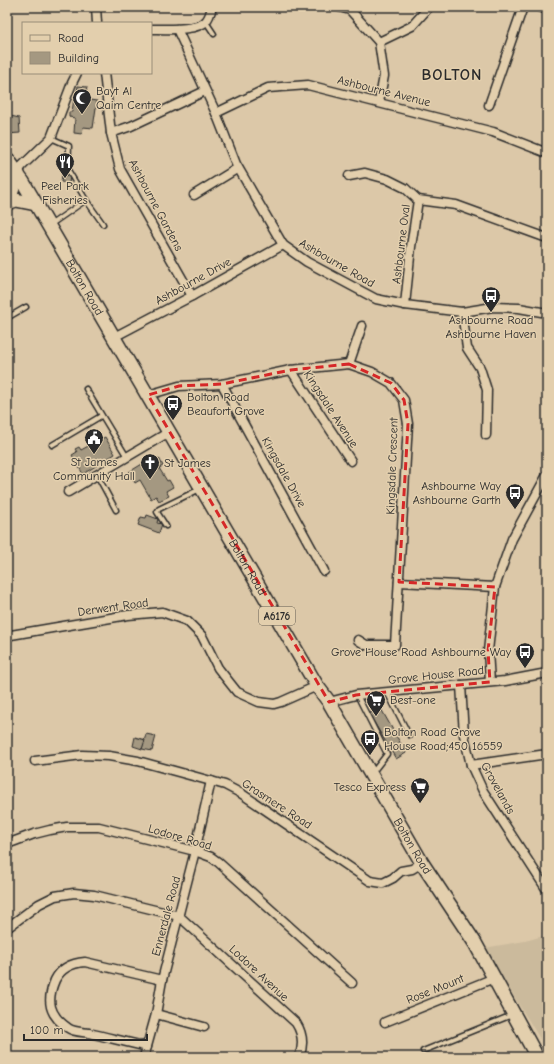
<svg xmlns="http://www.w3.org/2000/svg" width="554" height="1064" font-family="'Comic Neue',sans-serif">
<rect width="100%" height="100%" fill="#dcc8a8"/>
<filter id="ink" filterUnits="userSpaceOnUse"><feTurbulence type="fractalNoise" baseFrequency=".025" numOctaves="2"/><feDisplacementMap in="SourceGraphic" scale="8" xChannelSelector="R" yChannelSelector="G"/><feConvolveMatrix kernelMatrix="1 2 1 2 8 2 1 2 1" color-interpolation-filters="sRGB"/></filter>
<g filter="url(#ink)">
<polygon fill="#cbba9c" points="547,935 547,1050 484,948 525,941"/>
<g fill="#a49881" stroke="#2b2b2b">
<polygon points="78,86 87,87 85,99 76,98"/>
<polygon points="74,98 97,101 93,128 83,127 82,134 74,133 75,118 69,117 69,112 72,112"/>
<polygon points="7,115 19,118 20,133 7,134"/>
<polygon points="62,175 70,176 69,183 61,182"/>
<polygon points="105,437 115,454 83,474 72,455 77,452 75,449 79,447 81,450"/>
<polygon points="152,458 154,462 159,458 163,466 159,468 167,481 169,480 173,487 166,491 169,496 159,501 156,496 151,499 140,480 135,483 129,472"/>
<polygon points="147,515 158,519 157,523 162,524 159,533 138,525 141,517 146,518"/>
<polygon points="380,707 406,753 396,759 369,714"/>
<polygon points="146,734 156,736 152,751 142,749"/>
<polygon points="135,737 145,740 142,749 133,746"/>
</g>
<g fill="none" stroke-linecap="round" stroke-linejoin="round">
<g stroke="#2b2b2b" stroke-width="7">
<g id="lane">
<polyline points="206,22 214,34"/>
<polyline points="51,138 69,146 68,170 86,200 103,224"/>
<polyline points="50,225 86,200"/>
<polyline points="7,318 26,307"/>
<polyline points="86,389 127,457"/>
<polyline points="52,445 101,416"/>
<polyline points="97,475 116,510"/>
<polyline points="166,526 157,512 159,509 200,489"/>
<polyline points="387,692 409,735"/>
<polyline points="357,695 387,754 373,772"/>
<polyline points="423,1051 512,1015"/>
</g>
</g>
<g stroke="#2b2b2b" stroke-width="11">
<g id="street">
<polyline points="96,7 97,23"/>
<polyline points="339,7 350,10 379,42 384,76 379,102"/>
<polyline points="540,7 547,10"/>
<path d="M151,29C164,29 198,31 206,21C209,18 211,11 212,7"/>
<polyline points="177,29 216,113 236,164 283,245 307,262 376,299 405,305 462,312 493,307 519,308 547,313"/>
<polyline points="379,42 412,26 429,7"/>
<polyline points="104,73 111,133 120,169 192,296"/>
<polyline points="489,105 523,7"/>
<polyline points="216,113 268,88 308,85 493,132 547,153"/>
<polyline points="111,133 131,126 205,91"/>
<polyline points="17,174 22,166 51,138 72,83 77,73"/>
<polyline points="349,176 365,173 387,179 405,188 418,200"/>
<polyline points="194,195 238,168"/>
<polyline points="405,305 411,247 418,200 456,205 547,238"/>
<polyline points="462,312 467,348 480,368 487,390 486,435"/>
<polyline points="114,337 192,296 283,245"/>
<polyline points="349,364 362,326"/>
<polyline points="291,370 351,461"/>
<polyline points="222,384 324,571"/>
<polyline points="148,395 179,386 222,384 291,370 349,364 372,372 391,383 404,400 408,424 395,645 366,645 358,640"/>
<polyline points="68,492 169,432"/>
<polyline points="399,582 495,587"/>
<polyline points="11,635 128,615 162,612 187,621 202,636 218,668 237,692 259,702 274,704 281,702 317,686"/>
<polyline points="490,682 488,651 495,587 512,539 547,475"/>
<polyline points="461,685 464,735 471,765 483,791 547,890"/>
<polyline points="329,702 356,695 505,681 547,673"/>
<polyline points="35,761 82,755 109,756 138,761 211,781 225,785 242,794 370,881 383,883 393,878 401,871 412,869 422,863"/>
<polyline points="471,765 547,754"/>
<polyline points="7,844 34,834 50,830 67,827 99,827 195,851 211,857 218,862 352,983"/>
<path d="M7,928L39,904L55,896L74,893L94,895L179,916L296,1023C303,1034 304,1045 299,1057"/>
<polyline points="156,1014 204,1027"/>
<polyline points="385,1022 494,978"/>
<path d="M147,1047C128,1042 109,1038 89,1033C83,1032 73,1032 68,1028C49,1015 46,1001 55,980C61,968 72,963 85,962L162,980"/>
<polyline points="144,1057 156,1014 162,980 195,851 211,781"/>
</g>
</g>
<g stroke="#2b2b2b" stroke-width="16">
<g id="primary">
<path id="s1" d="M17,174L23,182L36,204L317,686L329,702L422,863L475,943L537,1057"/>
<polyline points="7,203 16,200 36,204"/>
</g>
</g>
<g stroke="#2b2b2b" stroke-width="18">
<polyline id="highway" points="7,160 17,174 7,202"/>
</g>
<use href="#lane" stroke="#e3cfad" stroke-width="4"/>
<use href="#street" stroke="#e3cfad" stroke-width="8"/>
<use href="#primary" stroke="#e3cfad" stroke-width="13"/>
<use href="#highway" stroke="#e3cfad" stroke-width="15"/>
</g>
</g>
<path fill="none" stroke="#d62828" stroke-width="3" stroke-dasharray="8 5" stroke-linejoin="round" d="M349,364L391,383L404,400L408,424L399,582L495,587L488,651L490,682L356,695L329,702L148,395L179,386L222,384L291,370Z"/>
<defs>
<g id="mosque-pin" transform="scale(1)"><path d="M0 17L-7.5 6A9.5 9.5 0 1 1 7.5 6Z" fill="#2b2b2b" stroke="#e3cfad"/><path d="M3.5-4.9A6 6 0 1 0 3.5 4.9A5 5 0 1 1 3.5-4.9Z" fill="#fff"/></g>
<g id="restaurant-pin" transform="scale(1)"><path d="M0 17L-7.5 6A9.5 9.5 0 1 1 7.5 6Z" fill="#2b2b2b" stroke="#e3cfad"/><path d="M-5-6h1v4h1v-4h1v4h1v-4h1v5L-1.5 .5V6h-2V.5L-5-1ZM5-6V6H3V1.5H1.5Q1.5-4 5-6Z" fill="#fff"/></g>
<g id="bus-pin" transform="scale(1)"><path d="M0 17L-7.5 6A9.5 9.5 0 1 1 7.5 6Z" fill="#2b2b2b" stroke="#e3cfad"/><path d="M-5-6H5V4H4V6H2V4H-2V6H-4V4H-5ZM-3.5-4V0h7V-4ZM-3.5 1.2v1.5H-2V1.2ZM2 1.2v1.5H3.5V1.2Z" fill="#fff"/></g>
<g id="civic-pin" transform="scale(1)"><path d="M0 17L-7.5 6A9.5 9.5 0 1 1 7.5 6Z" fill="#2b2b2b" stroke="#e3cfad"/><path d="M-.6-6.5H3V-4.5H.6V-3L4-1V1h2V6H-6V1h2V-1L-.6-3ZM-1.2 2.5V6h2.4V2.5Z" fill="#fff"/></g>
<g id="church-pin" transform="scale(1)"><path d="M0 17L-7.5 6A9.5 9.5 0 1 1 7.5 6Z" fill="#2b2b2b" stroke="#e3cfad"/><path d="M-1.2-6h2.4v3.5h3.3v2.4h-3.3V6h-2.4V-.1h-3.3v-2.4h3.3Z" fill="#fff"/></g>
<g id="supermarket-pin" transform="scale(1)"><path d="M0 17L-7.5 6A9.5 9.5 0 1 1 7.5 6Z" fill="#2b2b2b" stroke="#e3cfad"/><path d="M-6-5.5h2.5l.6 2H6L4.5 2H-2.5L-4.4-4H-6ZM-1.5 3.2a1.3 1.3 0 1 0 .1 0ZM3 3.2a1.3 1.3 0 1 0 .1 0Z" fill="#fff"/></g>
</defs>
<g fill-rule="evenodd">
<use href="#mosque-pin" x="82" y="98"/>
<use href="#restaurant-pin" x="65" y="162"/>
<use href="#bus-pin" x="491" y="296"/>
<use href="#bus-pin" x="173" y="404"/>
<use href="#civic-pin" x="94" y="438"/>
<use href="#church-pin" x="150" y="463"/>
<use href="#bus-pin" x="515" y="493"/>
<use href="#bus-pin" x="525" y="652"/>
<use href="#supermarket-pin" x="376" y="700"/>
<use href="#bus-pin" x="370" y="739"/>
<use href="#supermarket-pin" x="420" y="787"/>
</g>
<g text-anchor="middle" stroke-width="3" stroke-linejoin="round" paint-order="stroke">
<rect fill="#e3cfad" stroke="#625c52" stroke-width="1" x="259" y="607" width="36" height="18" rx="3"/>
<g font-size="11" font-weight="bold" fill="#2b2b2b">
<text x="277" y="620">A6176</text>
</g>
<g font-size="12" fill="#2b2b2b" stroke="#e3cfad" text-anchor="start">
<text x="96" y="95">Bayt Al<tspan x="96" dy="14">Qaim Centre</tspan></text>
<text x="65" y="190" text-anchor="middle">Peel Park<tspan x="65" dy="14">Fisheries</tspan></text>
<text x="491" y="324" text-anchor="middle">Ashbourne Road<tspan x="491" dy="14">Ashbourne Haven</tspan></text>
<text x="187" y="401">Bolton Road<tspan x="187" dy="14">Beaufort Grove</tspan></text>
<text x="94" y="466" text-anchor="middle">St James<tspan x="94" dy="14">Community Hall</tspan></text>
<text x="164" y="467">St James</text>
<text x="501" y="490" text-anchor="end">Ashbourne Way<tspan x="501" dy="14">Ashbourne Garth</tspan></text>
<text x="511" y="656" text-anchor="end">Grove House Road Ashbourne Way</text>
<text x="390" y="704">Best-one</text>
<text x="384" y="736">Bolton Road Grove<tspan x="384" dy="14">House Road;450 16559</tspan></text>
<text x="406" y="791" text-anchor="end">Tesco Express</text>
</g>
<g font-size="12" fill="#2b2b2b" stroke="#e3cfad">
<text transform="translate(384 91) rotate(14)" y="4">Ashbourne Avenue</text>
<text transform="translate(156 205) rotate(62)" y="4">Ashbourne Gardens</text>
<text transform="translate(401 244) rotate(-83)" y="4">Ashbourne Oval</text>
<text transform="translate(337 263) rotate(30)" y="4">Ashbourne Road</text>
<text transform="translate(193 281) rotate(-29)" y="4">Ashbourne Drive</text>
<text dy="4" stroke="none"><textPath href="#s1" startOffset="132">Bolton Road</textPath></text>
<text transform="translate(331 409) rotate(57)" y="4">Kingsdale Avenue</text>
<text transform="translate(392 466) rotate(-88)" y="4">Kingsdale Crescent</text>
<text transform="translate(284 472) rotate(61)" y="4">Kingsdale Drive</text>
<text dy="4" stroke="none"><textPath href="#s1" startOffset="456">Bolton Road</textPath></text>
<text transform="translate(113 607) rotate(-8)" y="4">Derwent Road</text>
<text transform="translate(436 675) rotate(-6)" y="4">Grove House Road</text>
<text transform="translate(498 788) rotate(61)" y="4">Grovelands</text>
<text transform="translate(277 804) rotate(33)" y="4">Grasmere Road</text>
<text transform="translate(180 837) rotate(16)" y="4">Lodore Road</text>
<text dy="4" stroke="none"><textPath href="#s1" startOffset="780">Bolton Road</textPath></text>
<text transform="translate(166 916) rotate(-75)" y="4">Ennerdale Road</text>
<text transform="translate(259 973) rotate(43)" y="4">Lodore Avenue</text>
<text transform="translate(435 989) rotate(-22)" y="4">Rose Mount</text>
</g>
<g font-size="16" font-weight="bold" letter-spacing="1" fill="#2b2b2b" stroke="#e3cfad">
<text x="452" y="80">BOLTON</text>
</g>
</g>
<rect width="554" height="1064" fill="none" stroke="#e3cfad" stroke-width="24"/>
<rect x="12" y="12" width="530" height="1040" fill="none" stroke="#2b2b2b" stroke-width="1.5" filter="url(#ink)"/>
<rect x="22" y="22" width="130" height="52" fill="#e3cfad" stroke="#998d79"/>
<rect x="30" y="35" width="20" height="6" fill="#e3cfad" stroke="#998d79"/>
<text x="58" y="42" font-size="12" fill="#2b2b2b">Road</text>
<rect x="30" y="52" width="20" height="12" fill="#a49881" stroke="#998d79"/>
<text x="58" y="62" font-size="12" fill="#2b2b2b">Building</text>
<path d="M24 1034v6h123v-6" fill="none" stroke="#2b2b2b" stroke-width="2"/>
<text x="30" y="1034" font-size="12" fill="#2b2b2b" stroke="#e3cfad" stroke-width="3" paint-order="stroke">100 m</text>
</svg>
